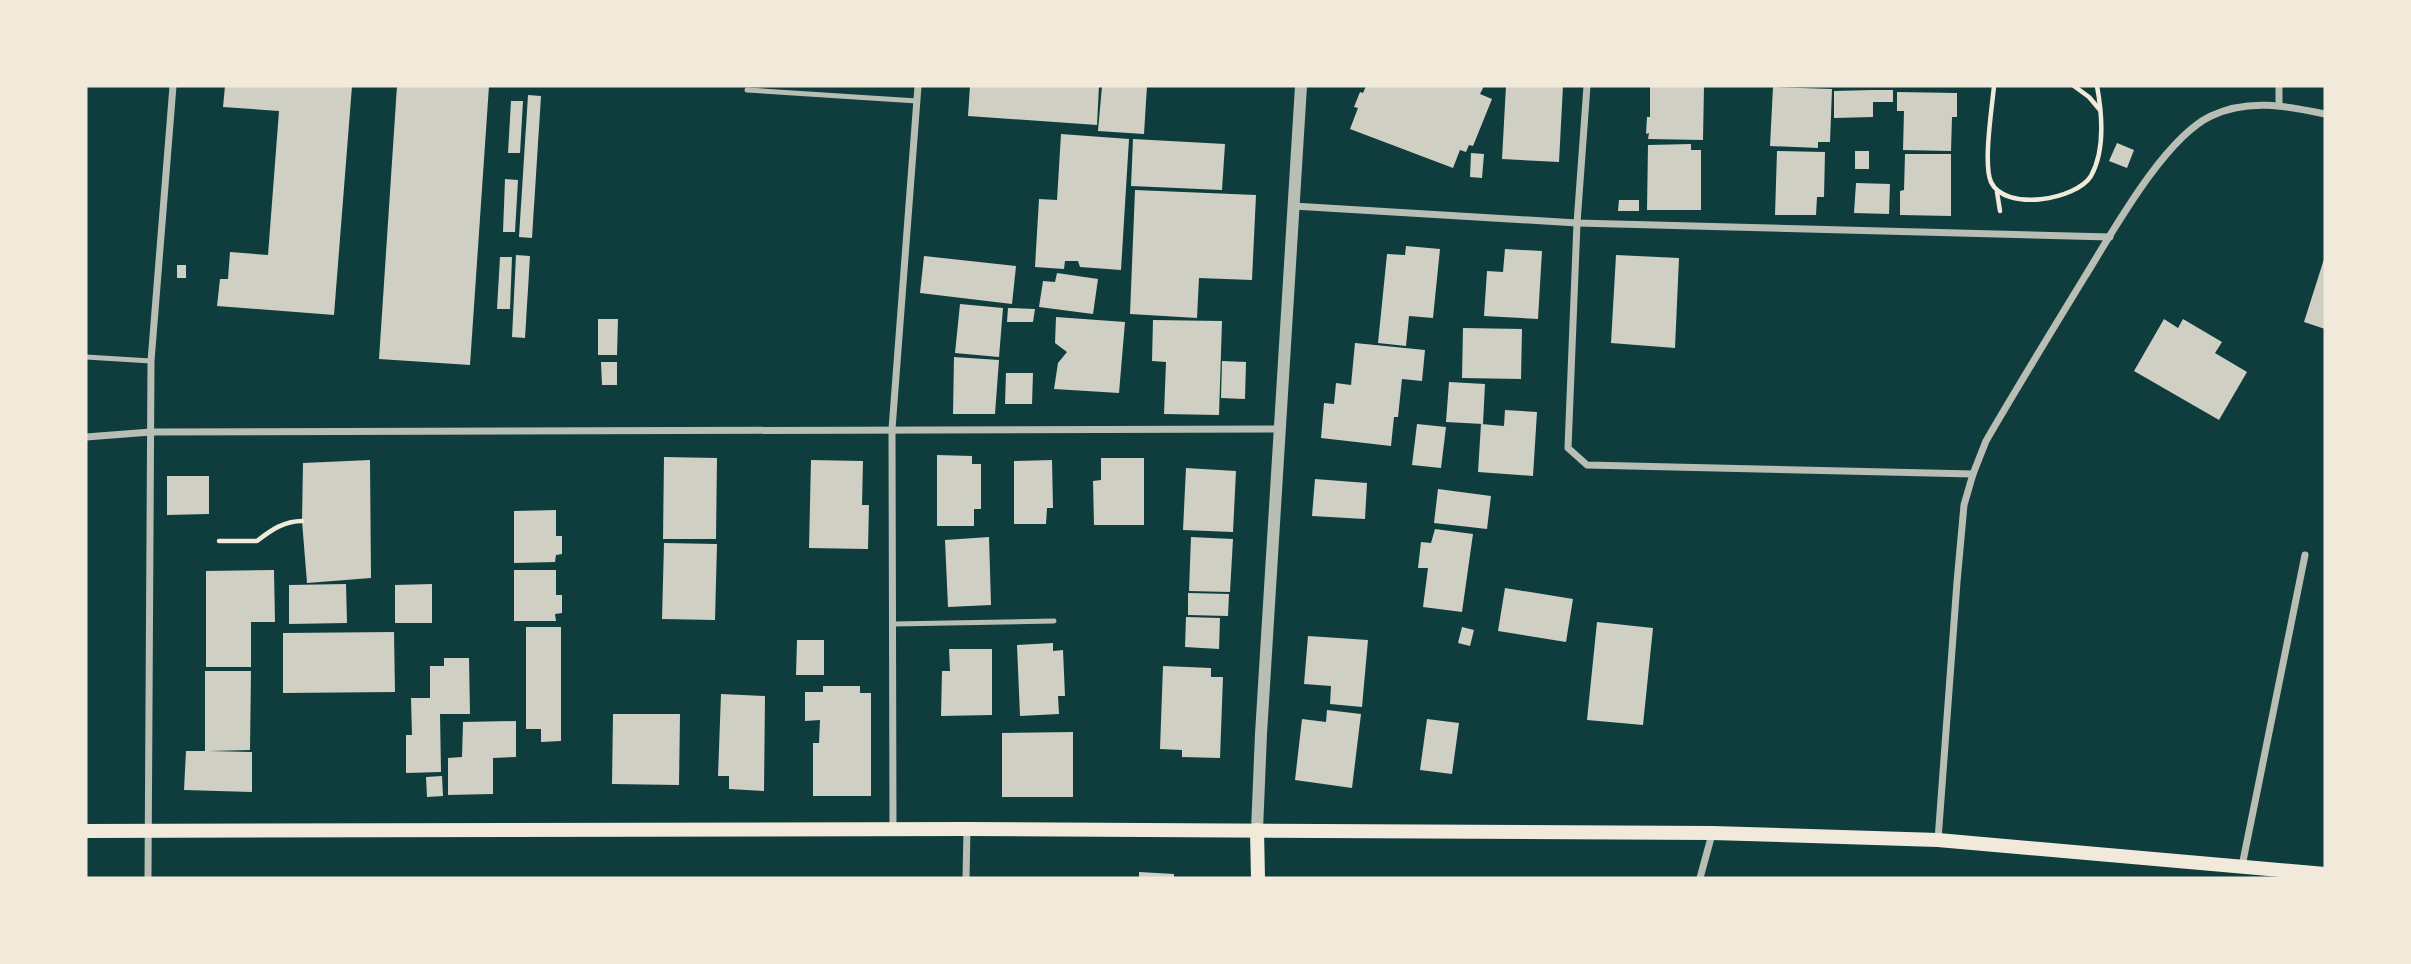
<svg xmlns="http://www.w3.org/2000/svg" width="2411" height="964" font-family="'Alegreya Sans',sans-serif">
<rect width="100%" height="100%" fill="#0f3d3e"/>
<g fill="#cfcfc3">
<polygon points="225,86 352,86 334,315 217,306 220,279 228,279 230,252 268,255 279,111 223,107"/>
<polygon points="397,86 489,86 470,365 379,359"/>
<polygon points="970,86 1099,86 1097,125 968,116"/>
<polygon points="1102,86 1147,86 1144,134 1098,131"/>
<polygon points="1366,86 1484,86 1480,94 1492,99 1473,146 1469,145 1466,152 1460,150 1453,168 1350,129 1358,108 1354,107 1360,92 1363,93"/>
<polygon points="1506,86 1563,86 1559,162 1502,159"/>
<polygon points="1650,86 1704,86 1703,140 1648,139 1649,133 1646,134 1647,117 1650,117"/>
<polygon points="1773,87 1832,89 1830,142 1818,142 1818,148 1770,146"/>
<polygon points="1872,90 1893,90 1893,102 1873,102 1873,117 1834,118 1834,91"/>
<polygon points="1897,92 1957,93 1957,117 1952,117 1951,151 1903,150 1904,111 1897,111"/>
<polygon points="528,95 541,96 532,238 519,237"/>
<polygon points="511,101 523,101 520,153 508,153"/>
<polygon points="1061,134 1129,139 1121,270 1080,267 1078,261 1065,261 1064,269 1035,267 1039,199 1057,200"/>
<polygon points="1133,139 1225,144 1222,190 1131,186"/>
<polygon points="2117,143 2134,150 2127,168 2109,161"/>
<polygon points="1691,144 1691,150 1701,150 1701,210 1647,210 1648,145"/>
<polygon points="1777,151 1825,152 1824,197 1817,197 1816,215 1775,215"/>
<rect x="1855" y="151" width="14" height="18"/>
<polygon points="1471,153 1484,154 1482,178 1470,177"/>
<polygon points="1905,154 1951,154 1951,216 1900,215 1900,191 1904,190"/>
<polygon points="505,179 518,180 515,232 503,232"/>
<polygon points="1856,183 1890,184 1889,214 1854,213"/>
<polygon points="1135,190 1256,195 1252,280 1199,278 1197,318 1130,314"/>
<polygon points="1619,200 1639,200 1639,211 1618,211"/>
<polygon points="1406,246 1440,249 1433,318 1409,316 1406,346 1378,343 1387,254 1405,255"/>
<polygon points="1505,249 1542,251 1538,319 1484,316 1487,271 1503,272"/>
<polygon points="516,255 530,256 525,338 512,337"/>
<polygon points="1616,255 1679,258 1675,348 1611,343"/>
<polygon points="924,256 1016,266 1012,304 920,293"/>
<polygon points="2325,256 2325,329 2304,322"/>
<polygon points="500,257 512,257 510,309 497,309"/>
<rect x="177" y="265" width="9" height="13"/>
<polygon points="1057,273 1098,279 1093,314 1039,307 1043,281 1055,282"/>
<polygon points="960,304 1003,308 999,357 955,353"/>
<polygon points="1008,308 1035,309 1033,322 1007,322"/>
<polygon points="1056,317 1125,322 1119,393 1054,389 1058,363 1067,352 1055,343"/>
<polygon points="598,319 618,319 617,355 598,355"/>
<polygon points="2164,319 2178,328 2183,319 2222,342 2215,353 2247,372 2219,420 2134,371"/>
<polygon points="1153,320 1222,321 1219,415 1164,414 1166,362 1152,361"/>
<polygon points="1463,328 1522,329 1521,379 1462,378"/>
<polygon points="1355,343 1425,350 1422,381 1402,379 1398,417 1394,417 1391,446 1321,438 1324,403 1334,404 1336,383 1351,385"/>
<polygon points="954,357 999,360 995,414 953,414"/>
<polygon points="1222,361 1246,362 1245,399 1221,398"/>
<polygon points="601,362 617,362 617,385 602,385"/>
<polygon points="1006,373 1033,373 1032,404 1005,404"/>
<polygon points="1449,382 1485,384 1483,424 1446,422"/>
<polygon points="1505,410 1537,412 1533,476 1478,472 1481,424 1504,426"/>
<polygon points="1417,424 1446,427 1441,468 1412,465"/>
<polygon points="937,455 972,456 972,464 981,464 981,509 974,509 974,526 937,526"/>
<polygon points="664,457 717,458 716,539 663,539"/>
<polygon points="1101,458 1144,458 1144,525 1094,525 1093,481 1101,480"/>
<polygon points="370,460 371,578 307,583 302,521 303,463"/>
<polygon points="811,460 863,461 862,505 869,505 868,549 809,548"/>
<polygon points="1052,460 1053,508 1047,508 1046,524 1014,524 1014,461"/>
<polygon points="1186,468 1236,471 1233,532 1183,530"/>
<polygon points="167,476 209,476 209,514 167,515"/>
<polygon points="1315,479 1367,483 1365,519 1312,516"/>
<polygon points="1438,489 1491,496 1487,529 1434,523"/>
<polygon points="556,510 556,536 562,536 562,554 556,555 555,562 514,563 514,511"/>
<polygon points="1435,529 1473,534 1462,612 1423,607 1428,568 1418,568 1421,542 1431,543"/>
<polygon points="989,537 991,605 948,607 945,540"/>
<polygon points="1191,537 1233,539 1230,592 1189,591"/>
<polygon points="664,543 717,544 715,620 662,619"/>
<polygon points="274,570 275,622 251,622 251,667 206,667 206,571"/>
<polygon points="514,570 556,570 556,595 562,595 562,613 555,614 556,621 514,621"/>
<polygon points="346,584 347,623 289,624 289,585"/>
<polygon points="432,584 432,623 395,623 395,585"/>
<polygon points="1505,588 1573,599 1566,642 1498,631"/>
<polygon points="1188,593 1229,594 1228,616 1188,615"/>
<polygon points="1186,617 1220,618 1219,649 1185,647"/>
<polygon points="1597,622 1653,628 1643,725 1587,720"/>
<polygon points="526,627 561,627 561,741 541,742 541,729 526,729"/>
<polygon points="1462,627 1474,630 1470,646 1458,643"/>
<polygon points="394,632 395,692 283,693 283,633"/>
<polygon points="1308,636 1368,640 1362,707 1330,704 1331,686 1304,684"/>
<polygon points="797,640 824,640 824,675 796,675"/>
<polygon points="1053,643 1053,651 1063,650 1065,696 1058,696 1059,714 1020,716 1017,645"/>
<polygon points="949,649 992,649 992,715 941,716 942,671 950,671"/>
<polygon points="444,658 469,658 470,714 440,714 441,772 406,773 406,735 412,735 411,698 430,698 430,666 444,666"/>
<polygon points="1163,666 1211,668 1211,677 1223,677 1220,758 1182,757 1182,750 1160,749"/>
<polygon points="205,671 251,671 250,750 209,751 252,752 252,792 184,790 186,751 205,751"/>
<polygon points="823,686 860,686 860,693 871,693 871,796 813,796 813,743 819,743 820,720 805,721 805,692 823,692"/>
<polygon points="721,694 765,696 764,791 729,789 729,776 718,776"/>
<polygon points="1327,710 1361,714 1352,788 1295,780 1302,719 1326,722"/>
<polygon points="613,714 680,714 679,785 612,784"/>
<polygon points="1427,719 1459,723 1452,774 1420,770"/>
<polygon points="516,721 516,757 493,758 493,794 448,795 448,758 462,757 463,722"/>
<polygon points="1073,732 1073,797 1002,797 1002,733"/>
<polygon points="442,776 443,796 427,797 426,777"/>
<polygon points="1139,872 1174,874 1174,878 1139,878"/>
</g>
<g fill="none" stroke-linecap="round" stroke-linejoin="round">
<g stroke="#f1e9da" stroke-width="4.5">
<path d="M1994,86C1992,108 1983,164 1991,182C2005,212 2076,200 2091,176C2105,151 2102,113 2097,86"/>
<polyline points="2074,86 2089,97 2100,110"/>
<polyline points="1997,192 2000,211"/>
<path d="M219,541H257C271,530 284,521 302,521"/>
</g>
<g stroke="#b8beb3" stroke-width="5">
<polyline points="747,90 917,101"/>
<polyline points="86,357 151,361"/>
<polyline points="893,624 1054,621"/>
</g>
<g stroke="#b8beb3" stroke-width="7">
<polyline points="1587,86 1577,223 1568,448 1587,465 1973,474"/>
<polyline points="2279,105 2279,86"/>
<polyline points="1293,206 1577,223 2110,237"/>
<polyline points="86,437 151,432 1280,429"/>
<polyline points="893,829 892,429 918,86"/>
<path d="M1938,840L1957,582L1964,505L1973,474L1986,441C2018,386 2051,332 2084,278C2112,233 2164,138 2211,116C2248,98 2287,106 2325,114"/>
<polyline points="2242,866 2305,555"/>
<polyline points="148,878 151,361 173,86"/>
<polyline points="966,878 967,829"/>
<polyline points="1700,878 1712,834"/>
</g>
<polyline stroke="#b8beb3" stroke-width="12" points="1257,830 1261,734 1301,86"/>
<g stroke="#f1e9da" stroke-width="14">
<polyline points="1257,830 1258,878"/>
<polyline points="86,831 967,829 1712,833 1938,840 2325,874"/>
</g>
</g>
<rect width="2411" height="964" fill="none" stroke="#f1e9da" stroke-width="175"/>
</svg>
